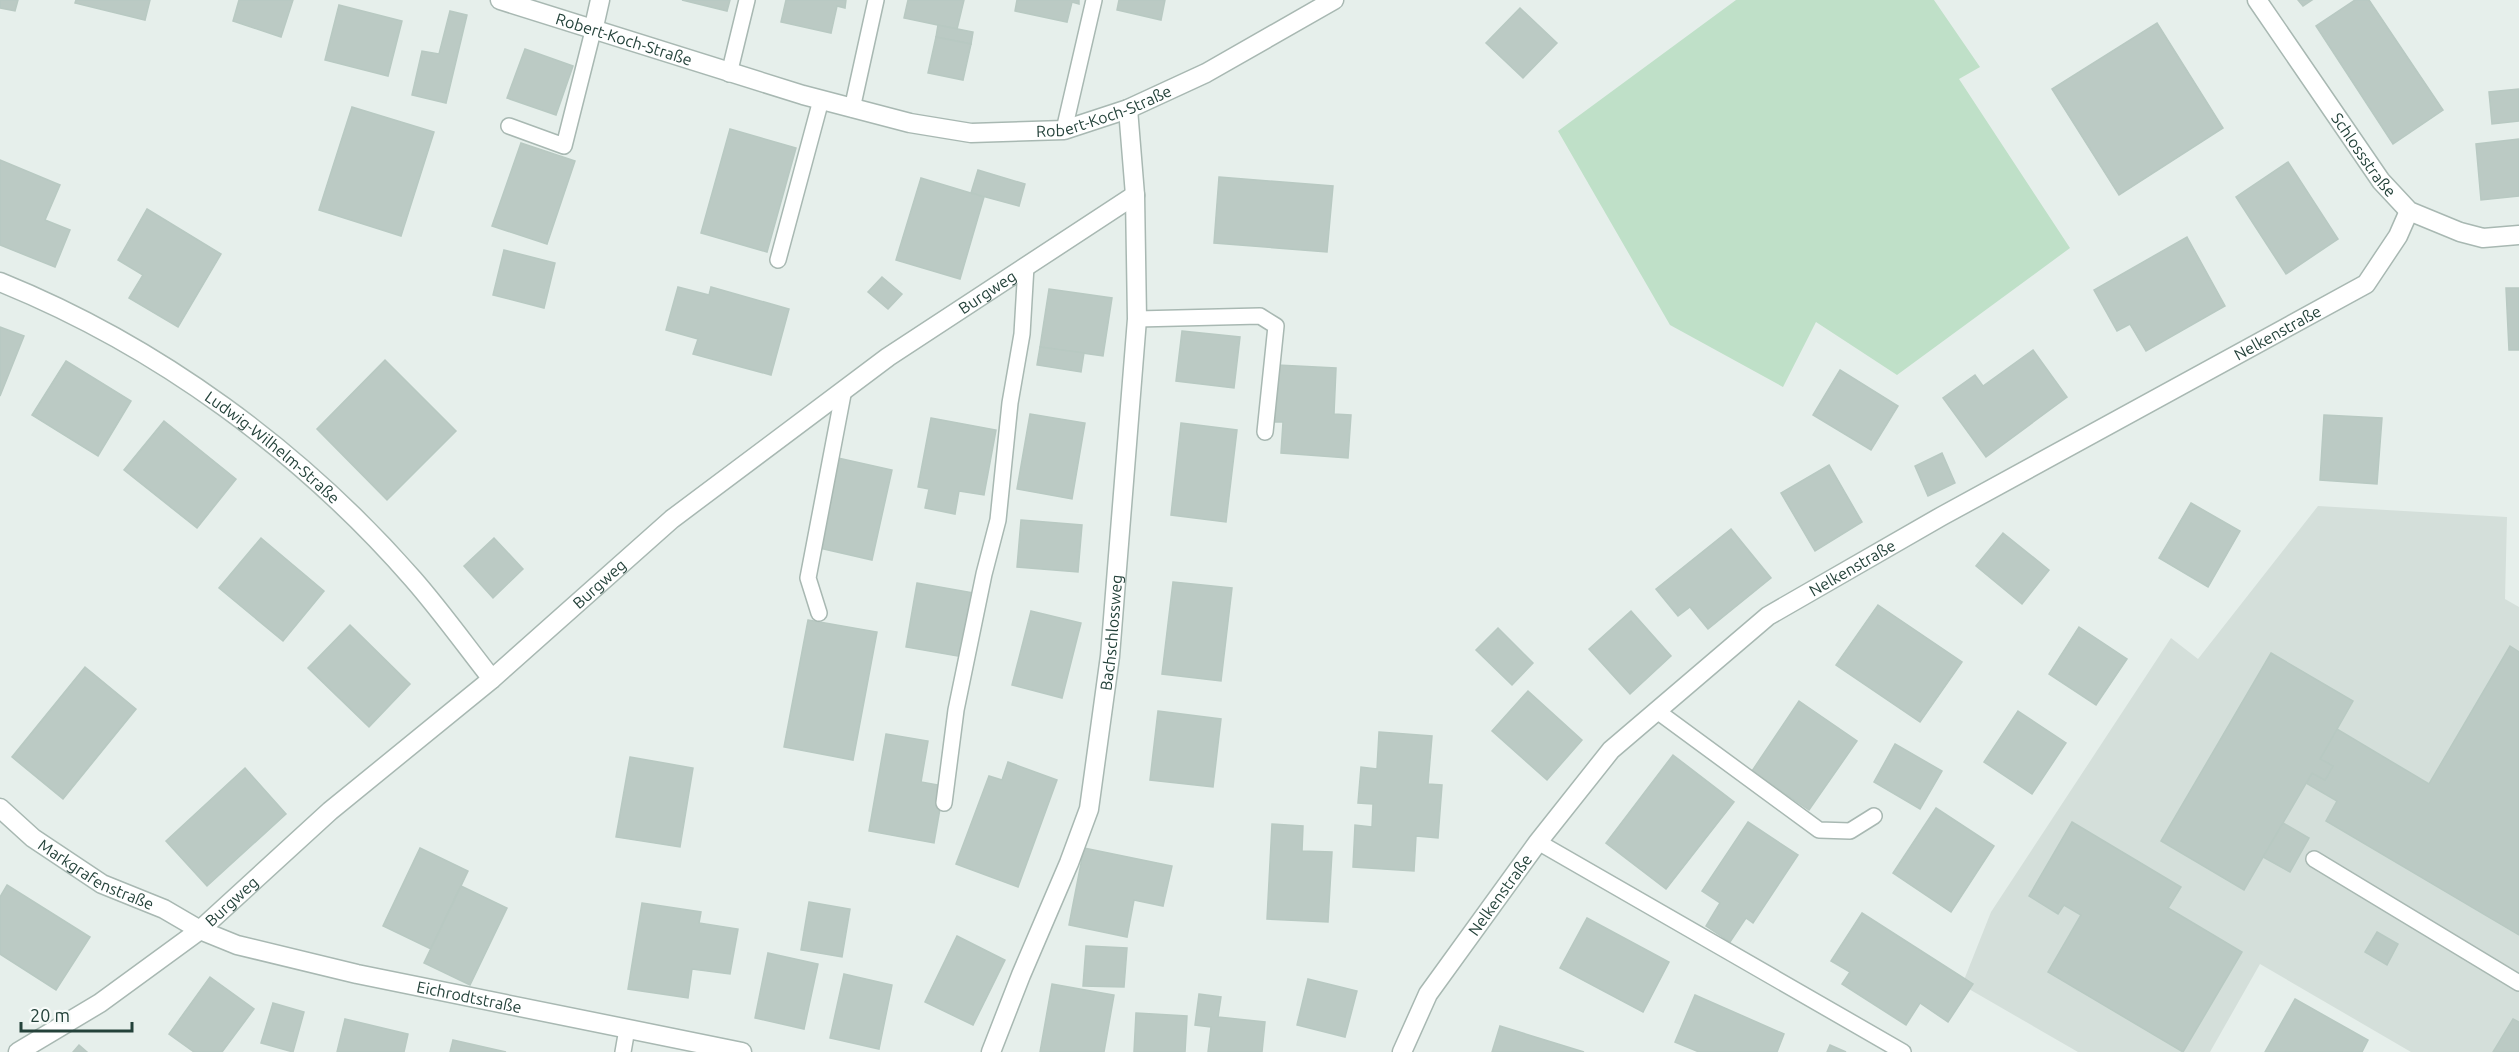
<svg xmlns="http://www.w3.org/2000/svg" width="2519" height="1052" font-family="Ubuntu,sans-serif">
<rect width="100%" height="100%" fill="#e6efeb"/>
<polygon fill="#d4dfda" points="2318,506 2507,517 2505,599 2519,607 2519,1052 2411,1052 2260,964 2210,1052 2078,1052 1962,985 1991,912 2171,638 2198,659"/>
<polygon fill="#bfe0c8" points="1736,0 1934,0 1980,67 1959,79 2070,248 1897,375 1816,322 1783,387 1670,325 1558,131"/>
<g fill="#bbcac4" stroke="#b8c9c2" stroke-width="1.5">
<polygon points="0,0 18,0 15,11 0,8"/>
<polygon points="76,0 150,0 145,20 75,3"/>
<polygon points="239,0 293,0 281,37 233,21"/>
<polygon points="682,0 730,0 727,11"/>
<polygon points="846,0 845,8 837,6 831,33 781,22 786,0"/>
<polygon points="908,0 964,0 957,29 904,18"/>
<polygon points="1017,0 1079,0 1079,4 1072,2 1067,22 1015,11"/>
<polygon points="1119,0 1165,0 1161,20 1117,10"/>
<polygon points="2298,0 2312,0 2303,6"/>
<polygon points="2355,0 2369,0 2443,110 2393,144 2316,26"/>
<polygon points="339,5 402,21 388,76 325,60"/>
<polygon points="1520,8 1557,43 1523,78 1486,43"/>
<polygon points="450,11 467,15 446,103 412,95 422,51 439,54"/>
<polygon points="2157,23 2223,128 2119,195 2052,89"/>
<polygon points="938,25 973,32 971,44 936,37"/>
<polygon points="936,37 971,44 963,80 928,73"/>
<polygon points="525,49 573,66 556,115 507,98"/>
<polygon points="2519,89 2519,121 2492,124 2489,92"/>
<polygon points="352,107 434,132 401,236 319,210"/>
<polygon points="730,129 796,148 767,252 701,233"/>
<polygon points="2519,139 2519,196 2481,200 2476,144"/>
<polygon points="521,143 575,161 547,244 492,226"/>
<polygon points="0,160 60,185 45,220 70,230 55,267 0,245"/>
<polygon points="2288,162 2338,239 2286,274 2236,197"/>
<polygon points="978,170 1025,184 1019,206 971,193"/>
<polygon points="1219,177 1333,186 1327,252 1214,243"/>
<polygon points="921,178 984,197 960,279 896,260"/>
<polygon points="147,209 221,254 178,327 129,298 143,275 118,260"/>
<polygon points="2187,237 2225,306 2146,351 2130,324 2117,331 2094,290"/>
<polygon points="504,250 555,263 544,308 493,295"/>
<polygon points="882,277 902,294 888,309 868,292"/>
<polygon points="678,287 709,295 711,287 789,309 771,375 693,354 698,339 666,330"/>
<polygon points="2506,288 2519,288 2519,350 2509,350"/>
<polygon points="1049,289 1112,298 1103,356 1040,347"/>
<polygon points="0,327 24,336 0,396"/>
<polygon points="1182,331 1240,337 1234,388 1176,381"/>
<polygon points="1040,347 1084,353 1081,372 1037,365"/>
<polygon points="2033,350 2067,397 1986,457 1943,398 1975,375 1983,386"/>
<polygon points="385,360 456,431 387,500 317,429"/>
<polygon points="66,361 131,401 98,456 32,415"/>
<polygon points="1277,365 1336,368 1334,414 1351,415 1348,458 1281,453 1283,422 1274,422"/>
<polygon points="1840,370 1898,406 1871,450 1813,415"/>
<polygon points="1030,414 1085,423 1072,499 1017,489"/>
<polygon points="2324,415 2382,418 2377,484 2320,480"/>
<polygon points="931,418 996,430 984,495 959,491 955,514 925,508 929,489 918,487"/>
<polygon points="164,421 236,479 197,528 124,470"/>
<polygon points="1181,423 1237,430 1226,522 1171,515"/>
<polygon points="1942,453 1955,483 1928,496 1915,466"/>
<polygon points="838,458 892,470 872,560 819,548"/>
<polygon points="1829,465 1862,522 1815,551 1781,493"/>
<polygon points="2191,503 2240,531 2208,587 2159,558"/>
<polygon points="1021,520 1082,525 1078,572 1017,567"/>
<polygon points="1731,529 1771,578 1708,629 1690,607 1678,616 1656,589"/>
<polygon points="2003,533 2049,570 2022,604 1976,566"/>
<polygon points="261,538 324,591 283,641 219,588"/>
<polygon points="494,538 523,569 493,598 464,566"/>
<polygon points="1173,582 1232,588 1221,681 1162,674"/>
<polygon points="917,583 974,593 963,657 906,647"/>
<polygon points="1878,605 1962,662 1920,722 1836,665"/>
<polygon points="1031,611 1081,623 1062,698 1012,685"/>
<polygon points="1631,611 1671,656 1630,694 1589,649"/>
<polygon points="808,620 877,632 853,760 784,747"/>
<polygon points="350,625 410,684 369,727 308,668"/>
<polygon points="2079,627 2127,659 2096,705 2049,674"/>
<polygon points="1498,628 1533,663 1512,685 1476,650"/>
<polygon points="2510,646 2519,652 2519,935 2326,821 2337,801 2306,783 2312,773 2325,780 2333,766 2320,759 2337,729 2429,784"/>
<polygon points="2271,653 2353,701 2320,759 2333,766 2325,780 2312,773 2244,890 2161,841"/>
<polygon points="85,667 136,709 63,799 12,757"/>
<polygon points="1528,691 1582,740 1547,780 1492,731"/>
<polygon points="1799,701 1857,741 1809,810 1752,771"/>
<polygon points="1158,711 1221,719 1213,787 1150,780"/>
<polygon points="2018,711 2066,743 2032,794 1984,762"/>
<polygon points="1379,732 1432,736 1428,784 1442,785 1438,838 1416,836 1414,871 1353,867 1355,825 1372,827 1373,804 1358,803 1361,767 1377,769"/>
<polygon points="886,734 928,741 921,782 944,786 934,843 869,831"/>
<polygon points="1895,744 1942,771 1920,809 1874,782"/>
<polygon points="1673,755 1734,802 1666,889 1606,843"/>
<polygon points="630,757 693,768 680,847 616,837"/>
<polygon points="1008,762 1057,780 1018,887 956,864 989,776 1002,780"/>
<polygon points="245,768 286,814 207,886 166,841"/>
<polygon points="1936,808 1994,846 1951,912 1893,873"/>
<polygon points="1748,822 1798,855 1753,923 1746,918 1730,942 1706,926 1720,903 1702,891"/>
<polygon points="2072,822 2181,887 2168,908 2242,952 2183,1052 2048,972 2081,915 2064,905 2058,914 2029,896"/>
<polygon points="2283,823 2309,838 2290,872 2263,857"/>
<polygon points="1272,824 1303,826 1302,851 1332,852 1328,922 1267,919"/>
<polygon points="420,848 468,871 431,949 383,926"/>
<polygon points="1084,848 1172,866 1163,906 1134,900 1127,937 1069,925"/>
<polygon points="7,885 90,937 56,990 0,954 0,897"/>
<polygon points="461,886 507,908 470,985 424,963"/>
<polygon points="809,902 850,909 842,957 801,950"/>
<polygon points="642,903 701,912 699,923 738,929 730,974 692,969 688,998 628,989"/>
<polygon points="1862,913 1973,984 1948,1022 1920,1003 1906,1025 1842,984 1850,972 1831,961"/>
<polygon points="1587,918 1669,962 1643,1012 1560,968"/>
<polygon points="2377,932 2398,944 2387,965 2365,952"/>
<polygon points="957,936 1005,960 973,1025 925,1002"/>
<polygon points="1086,946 1127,948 1124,987 1083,986"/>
<polygon points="768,953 818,964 804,1029 755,1018"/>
<polygon points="844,974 892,985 879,1049 830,1038"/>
<polygon points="210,977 254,1009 222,1052 194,1052 169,1034"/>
<polygon points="1308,979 1357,991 1345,1037 1297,1025"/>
<polygon points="1052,984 1114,995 1104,1052 1040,1052"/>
<polygon points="1199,994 1221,997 1218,1017 1265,1022 1262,1052 1208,1052 1211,1027 1195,1025"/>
<polygon points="1695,995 1784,1034 1777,1052 1699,1052 1675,1042"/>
<polygon points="2295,999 2368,1040 2362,1052 2265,1052"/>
<polygon points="273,1003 304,1012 293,1052 261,1043"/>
<polygon points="1136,1013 1187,1016 1185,1052 1134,1052"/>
<polygon points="345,1019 408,1034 404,1052 337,1052"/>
<polygon points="2513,1019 2519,1022 2519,1052 2493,1052"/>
<polygon points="1500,1026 1584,1052 1492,1052"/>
<polygon points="453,1040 506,1052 450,1052"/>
<polygon points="79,1045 87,1052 73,1052"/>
<polygon points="1830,1045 1846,1052 1827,1052"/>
</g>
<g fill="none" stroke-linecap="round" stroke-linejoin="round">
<g stroke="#a8b8b2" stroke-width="18">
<g id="service">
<polyline points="729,74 747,0"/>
<polyline points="852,109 876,0"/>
<polyline points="509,126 564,146 593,31"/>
<polyline points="1064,130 1094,0"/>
<polyline points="778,260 821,100"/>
<polyline points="1137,319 1260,316 1276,326 1265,432"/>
<polyline points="819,613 808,578 844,389"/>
<polyline points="1657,711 1819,830 1850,831 1874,816"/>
<polyline points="944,803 956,710 984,574 998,520 1010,403 1022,334 1026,266"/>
<polyline points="1538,842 1903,1052"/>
<polyline points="2314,859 2519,983"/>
<polyline points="623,1052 627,1029"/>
</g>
</g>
<g stroke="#a8b8b2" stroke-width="21">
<g id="minor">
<path id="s1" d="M500,0L803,95L910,123L971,133L1064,130L1128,109L1206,73L1334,0"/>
<path id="s2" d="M2257,0L2381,181L2409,211L2460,232L2483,238L2519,235"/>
<polyline points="593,31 600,0"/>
<path id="s3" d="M0,282C158,346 301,451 413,579C441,611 466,646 492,679"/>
<path id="s4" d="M0,808L33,838L102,884L164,909L200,930L237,945L357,974L742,1052"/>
<path id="s5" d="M18,1052L100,1003L200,930L330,811L492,679L672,519L888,357L1135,195"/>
<path id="s6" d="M991,1052L1021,975L1069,863L1089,809L1110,656L1137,319L1135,195L1128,109"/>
<path id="s7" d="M1402,1052L1428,994L1538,842L1611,750L1768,616L1942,516L2366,284L2398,236L2409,211"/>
</g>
</g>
<use href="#service" stroke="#fff" stroke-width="15"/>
<use href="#minor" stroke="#fff" stroke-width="18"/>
</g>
<g text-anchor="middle" stroke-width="6" stroke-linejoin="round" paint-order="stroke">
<g font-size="16" fill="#24423a" stroke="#f7fbf9">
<text dy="6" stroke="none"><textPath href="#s1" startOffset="130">Robert-Koch-Straße</textPath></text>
<text dy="6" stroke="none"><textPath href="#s1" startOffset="626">Robert-Koch-Straße</textPath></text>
<text dy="6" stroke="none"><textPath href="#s2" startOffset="188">Schlossstraße</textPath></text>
<text dy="6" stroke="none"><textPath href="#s5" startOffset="1234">Burgweg</textPath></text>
<text dy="6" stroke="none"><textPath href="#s7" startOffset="1158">Nelkenstraße</textPath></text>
<text dy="6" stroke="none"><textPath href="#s3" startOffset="320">Ludwig-Wilhelm-Straße</textPath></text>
<text dy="6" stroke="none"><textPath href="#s7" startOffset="672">Nelkenstraße</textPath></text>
<text dy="6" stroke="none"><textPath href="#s5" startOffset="748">Burgweg</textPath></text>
<text dy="6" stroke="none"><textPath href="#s6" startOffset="440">Bachschlossweg</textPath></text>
<text dy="6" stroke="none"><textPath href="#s4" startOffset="118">Markgrafenstraße</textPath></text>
<text dy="6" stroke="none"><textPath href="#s7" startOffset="186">Nelkenstraße</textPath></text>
<text dy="6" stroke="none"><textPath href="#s5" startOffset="262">Burgweg</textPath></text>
<text dy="6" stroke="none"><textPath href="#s4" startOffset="514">Eichrodtstraße</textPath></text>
</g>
</g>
<path d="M21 1022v9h111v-9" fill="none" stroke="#24423a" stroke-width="3"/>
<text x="30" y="1022" font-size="18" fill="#24423a" stroke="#f7fbf9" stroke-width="4.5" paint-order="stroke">20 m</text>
</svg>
